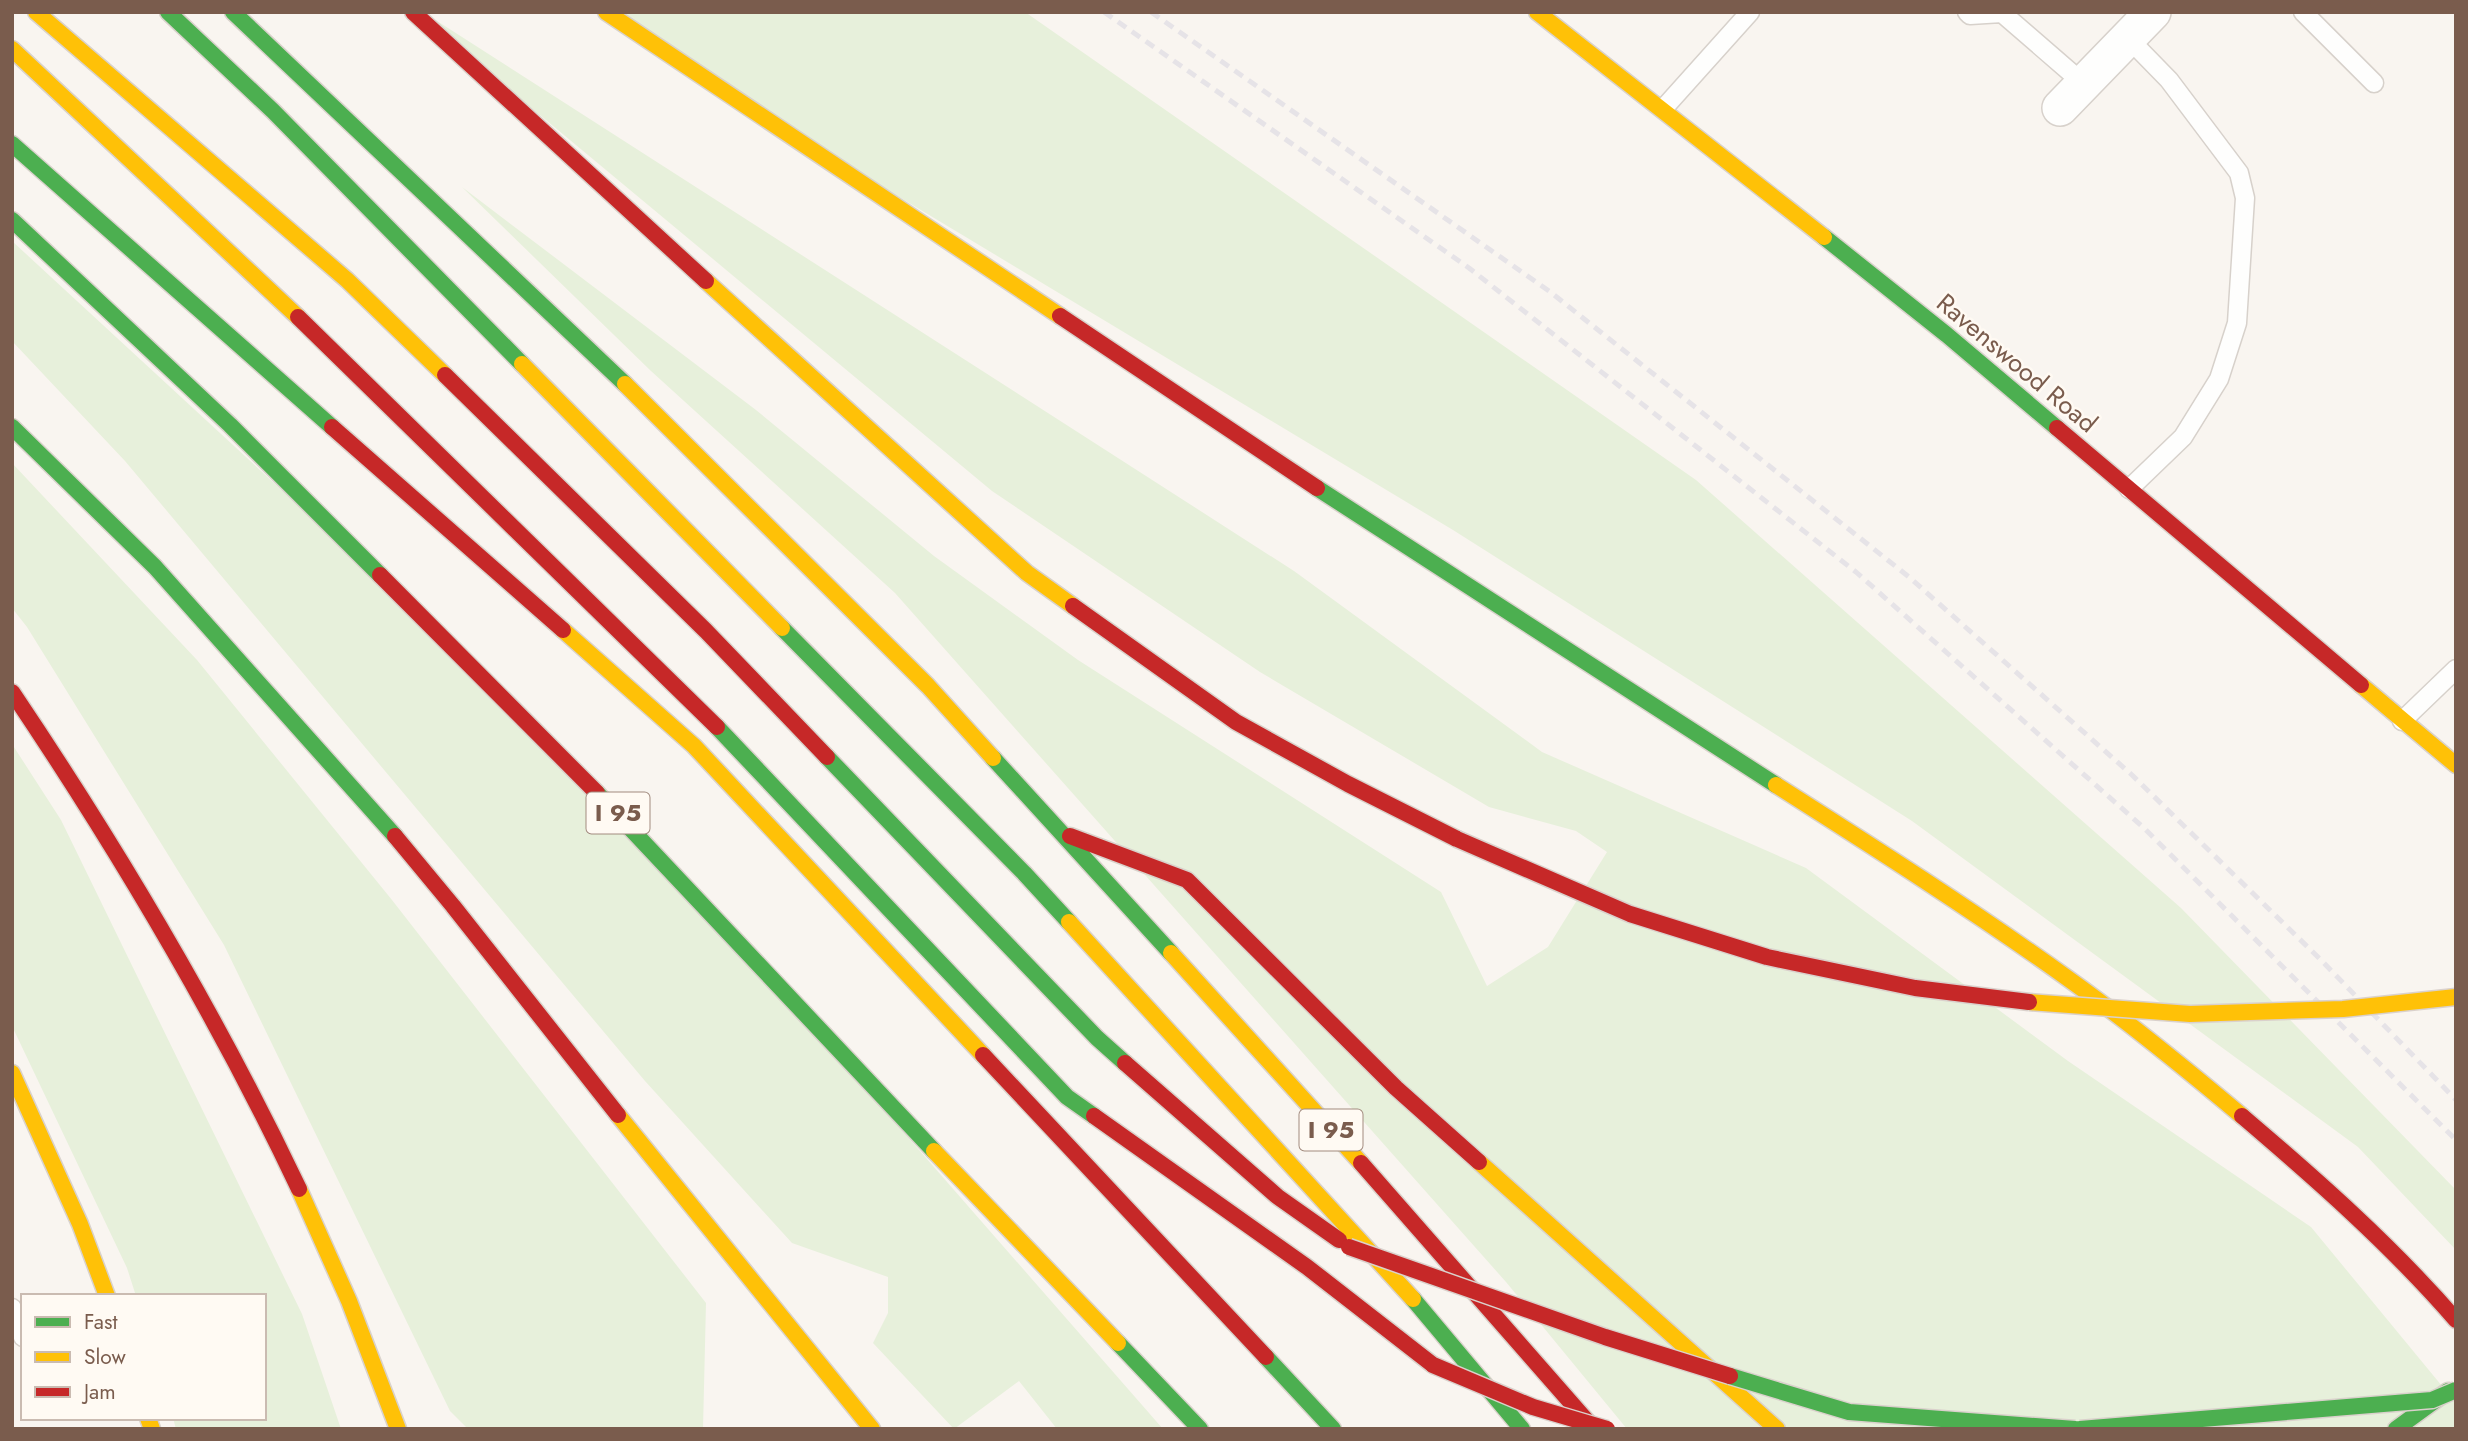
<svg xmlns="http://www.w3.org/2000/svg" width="2468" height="1441" font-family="Jost,sans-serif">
<rect width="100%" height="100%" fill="#f9f5f0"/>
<g fill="#e7f0db">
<polygon points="416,12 423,12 1294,571 1542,752 1806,868 2068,1061 2311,1227 2456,1403 2456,1429 1627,1429 1506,1282 895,593 651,371 462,187 756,410 934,556 1078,660 1441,892 1487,986 1548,947 1607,852 1576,831 1489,807 1260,672 992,491"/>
<polygon points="613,12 1025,12 1696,480 2181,908 2456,1190 2456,1250 2358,1147 1912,821 1453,530 836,159"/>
<polygon points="12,241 443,639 899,1127 1163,1429 1057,1429 1019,1381 954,1429 873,1343 888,1313 888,1277 792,1243 645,1081 125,461 12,341"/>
<polygon points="12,463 197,660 392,900 706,1303 703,1429 468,1429 450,1411 224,945 27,627 12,608"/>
<polygon points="12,744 61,820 302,1314 341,1429 176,1429 173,1418 264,1418 264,1296 136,1296 127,1268 12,1026"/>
</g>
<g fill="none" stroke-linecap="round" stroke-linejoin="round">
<g stroke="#d7d1cb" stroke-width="21">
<g id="lane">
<polyline points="1967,12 1970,15 2002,13 2084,84"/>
<polyline points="2303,12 2374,83"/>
<polyline points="2128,38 2169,80 2239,173 2245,198 2237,323 2219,379 2183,437 2129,489"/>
<polyline points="1663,109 1750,12"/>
<polyline points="2402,721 2456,669"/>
<polyline points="12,1308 23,1337"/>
</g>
</g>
<g stroke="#d7d1cb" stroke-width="38">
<polyline id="street" points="2060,108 2153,12"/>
</g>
<g stroke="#d9d2cb" stroke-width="19">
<g id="fast">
<polyline points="168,12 273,111 522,364"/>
<polyline points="233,12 625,384"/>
<polyline points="12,144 332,427"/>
<polyline points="12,220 230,425 380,575"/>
<polyline points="1824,237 1947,335 2057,428"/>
<polyline points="12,427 155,567 395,836"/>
<polyline points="1317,488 1776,785"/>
<polyline points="782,628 1024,873 1069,922"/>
<polyline points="717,727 1067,1097 1094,1116"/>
<polyline points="827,757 1097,1038 1125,1063"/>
<polyline points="993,758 1171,953"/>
<polyline points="597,793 934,1151"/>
<polyline points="1413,1299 1522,1429"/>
<polyline points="1118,1343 1200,1429"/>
<polyline points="1266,1357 1333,1429"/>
<polyline points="2396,1429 2448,1391"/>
</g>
</g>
<g stroke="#d9d2cb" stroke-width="19">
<g id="slow">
<polyline points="36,12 347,280 445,375"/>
<polyline points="606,12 1060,316"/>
<polyline points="1537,12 1824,237"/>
<polyline points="12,49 298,317"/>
<polyline points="706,281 1027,573 1073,606"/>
<polyline points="522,364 782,628"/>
<polyline points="625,384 928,686 993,758"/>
<polyline points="563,630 694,746 983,1055"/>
<polyline points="2361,685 2456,765"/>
<path d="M1776,785C1875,848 1974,911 2070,980C2129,1022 2186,1069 2242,1116"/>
<polyline points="1069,922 1413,1299"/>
<polyline points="1171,953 1361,1163"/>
<polyline points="12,1073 80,1224 107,1296"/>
<polyline points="618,1115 872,1429"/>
<polyline points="934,1151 1118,1343"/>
<polyline points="1479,1162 1777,1429"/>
<polyline points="299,1189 349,1301 398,1429"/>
<polyline points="148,1418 152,1429"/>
</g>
</g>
<g stroke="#d9d2cb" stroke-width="19">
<g id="jam">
<polyline points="413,12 706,281"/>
<polyline points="1060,316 1317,488"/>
<polyline points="298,317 717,727"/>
<polyline points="445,375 706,631 827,757"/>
<polyline points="332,427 563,630"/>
<polyline points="2057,428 2361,685"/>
<polyline points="380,575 597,793"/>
<polyline points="1073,606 1236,722 1348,784 1457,839"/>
<path d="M12,692C119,851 217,1016 299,1189"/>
<polyline points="395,836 453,906 618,1115"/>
<polyline points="1070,836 1187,880 1396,1088 1479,1162"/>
<polyline points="983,1055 1266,1357"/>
<polyline points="1125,1063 1278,1197 1339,1240"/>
<polyline points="1094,1116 1307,1267 1433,1365"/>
<path d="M2242,1116C2317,1180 2391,1245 2456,1320"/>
<polyline points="1361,1163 1594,1429"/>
</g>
</g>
<use href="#lane" stroke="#fefefd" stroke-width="18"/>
<use href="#street" stroke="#fefefd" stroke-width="35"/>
<use href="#fast" stroke="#4caf50" stroke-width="16"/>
<use href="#slow" stroke="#ffc107" stroke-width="16"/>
<use href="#jam" stroke="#c62828" stroke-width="16"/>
<g stroke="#e6e3e7" stroke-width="5" stroke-dasharray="10 7" stroke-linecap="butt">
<polyline points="1104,12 1469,268 1856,572 2144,828 2456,1140"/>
<polyline points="1151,12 1549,291 1909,577 2132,775 2323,962 2456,1100"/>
</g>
<g stroke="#dad1cc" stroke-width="19" stroke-linecap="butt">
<g id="fast-bridge">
<polyline points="1730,1376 1849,1412 2075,1429"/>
<polyline points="2080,1429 2432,1400 2456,1390"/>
</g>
</g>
<g stroke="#dad1cc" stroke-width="19" stroke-linecap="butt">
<polyline id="slow-bridge" points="2029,1002 2190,1014 2343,1009 2456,997"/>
</g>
<g stroke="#dad1cc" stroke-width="19" stroke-linecap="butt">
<g id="jam-bridge">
<polyline points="1457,839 1630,914 1767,957 1915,988 2029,1002"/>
<polyline points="1349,1247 1605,1337 1730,1376"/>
<polyline points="1433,1365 1533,1407 1607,1429"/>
</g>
</g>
<use href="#fast-bridge" stroke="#4caf50" stroke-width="16"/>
<use href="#slow-bridge" stroke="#ffc107" stroke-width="16"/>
<use href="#jam-bridge" stroke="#c62828" stroke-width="16"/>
</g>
<g text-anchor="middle" stroke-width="5" stroke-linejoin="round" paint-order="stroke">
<g fill="#fffaf3" stroke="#a28b7f" stroke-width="2">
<rect x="586.5" y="792.5" width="63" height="41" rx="5"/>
<rect x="1299.5" y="1109.5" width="63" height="41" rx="5"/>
</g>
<g font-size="24" font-weight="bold" fill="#7a5c4d">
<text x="618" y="821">I 95</text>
<text x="1331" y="1138">I 95</text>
</g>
<g font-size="26" fill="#7a5c4d" stroke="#fffaf3">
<text transform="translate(2017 363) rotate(40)" y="9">Ravenswood Road</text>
</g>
</g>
<rect width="2468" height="1441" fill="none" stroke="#7a5c4d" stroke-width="28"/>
<rect x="21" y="1294" width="245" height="126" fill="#fffaf3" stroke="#cabbb1" stroke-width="2"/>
<rect x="35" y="1317" width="35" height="10" fill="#4caf50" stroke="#cabbb1" stroke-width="2"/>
<text x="84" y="1329" font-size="21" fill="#7a5c4d">Fast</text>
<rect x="35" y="1352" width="35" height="10" fill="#ffc107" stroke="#cabbb1" stroke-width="2"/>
<text x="84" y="1364" font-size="21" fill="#7a5c4d">Slow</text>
<rect x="35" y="1387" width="35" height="10" fill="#c62828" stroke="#cabbb1" stroke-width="2"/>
<text x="84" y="1399" font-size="21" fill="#7a5c4d">Jam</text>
</svg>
